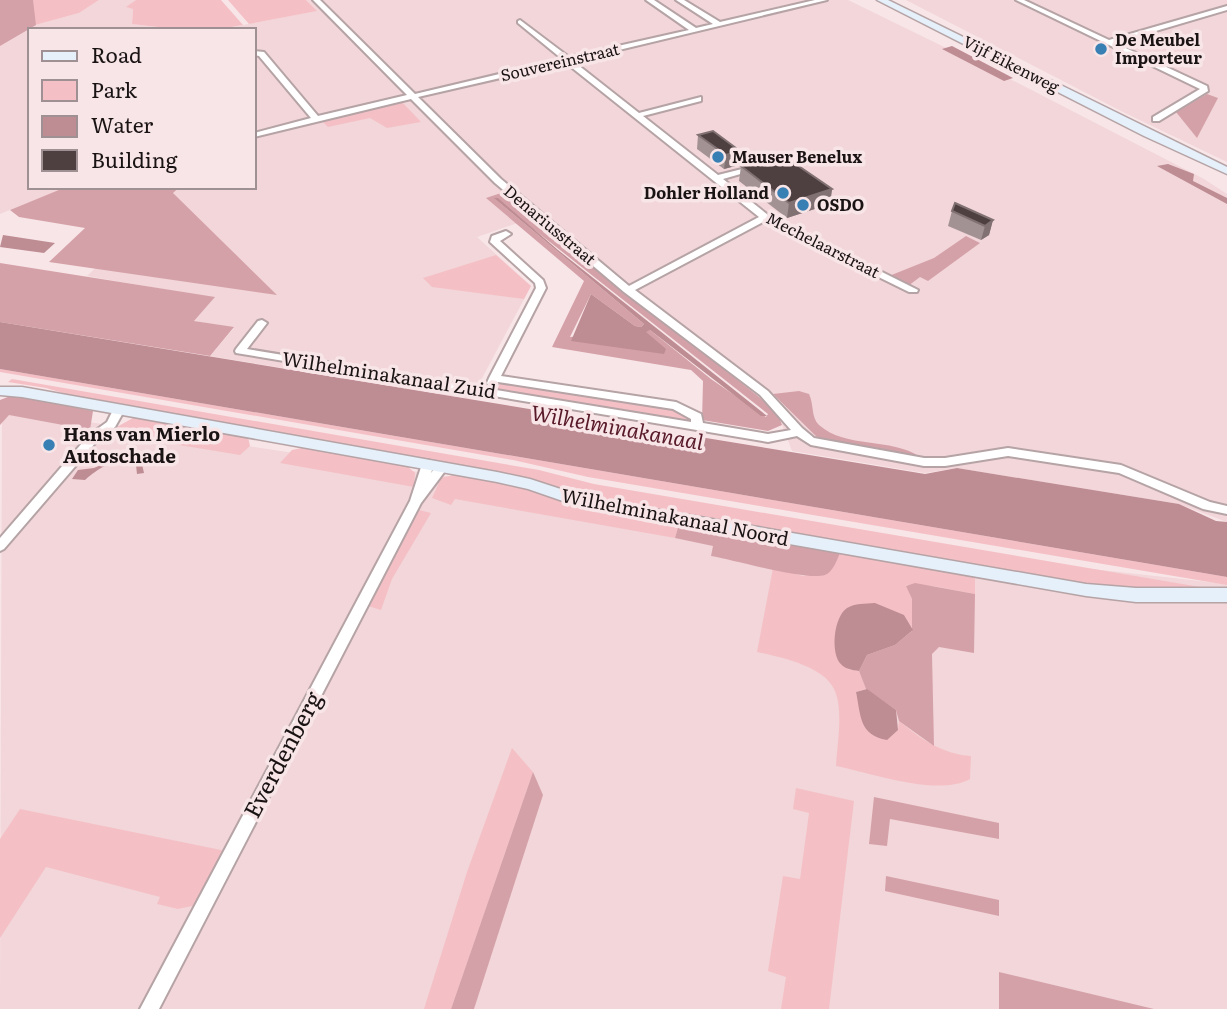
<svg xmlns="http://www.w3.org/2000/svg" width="1227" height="1009" font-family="Literata,serif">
<rect width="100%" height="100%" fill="#f8e5e7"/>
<g fill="#f2d6d9">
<polygon points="0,0 28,27 79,13 99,0 136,0 127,7 133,8 132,24 181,30 30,30 30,187 66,187 0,214"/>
<polygon points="306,0 848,0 1018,83 1204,179 1227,194 1227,522 1179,504 957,468 925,473 792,451 778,414 532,218 477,237 531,286 471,399 210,356 234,328 194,321 214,298 87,276 180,187 254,187 254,30 228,28 316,11"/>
<polygon points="906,0 1227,0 1227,162 1123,112"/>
<polygon points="2,409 975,556 1227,584 1227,1009 0,1009"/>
</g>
<g fill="#f4c0c6">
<polygon points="15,0 99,0 79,13 28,27"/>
<path d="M136,0H221L243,25C208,32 170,29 132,24L133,9L126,7Z"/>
<polygon points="228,0 306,0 317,11 249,24"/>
<polygon points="402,102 421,122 387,128 370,118 328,127 322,121"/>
<polygon points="496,255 531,286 524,299 432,287 423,278"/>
<polygon points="0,369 1227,577 1227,585 588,477 513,460 0,372"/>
<polygon points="12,379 539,470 594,484 1200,587 1227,589 1118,588 1040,577 589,499 507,474 100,404 46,388 8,382"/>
<polygon points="501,381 678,410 694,421 497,389"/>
<polygon points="133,418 248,437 250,446 240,455 106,433"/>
<polygon points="306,447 407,466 415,473 414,487 280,463 292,450"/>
<polygon points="457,474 523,487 578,507 679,524 675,538 455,499 451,505 432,498 441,478"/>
<polygon points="419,510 431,513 392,579 381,610 368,606"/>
<path d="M840,553L975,577V594L933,586L906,585L912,599V628L904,615L840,619L835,644L848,669L859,671L866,689L856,692L857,697L898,730L899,721C921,739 942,754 971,756L970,779C938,797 871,773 836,766C837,744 844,710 834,689C823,666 780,657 757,652L773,568L803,576L831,570Z"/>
<polygon points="512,748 533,772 451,1009 424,1009 467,872"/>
<polygon points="796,788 854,801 829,1009 781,1009 786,977 768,971 783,876 800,879 809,813 793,809"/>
<polygon points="20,809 226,851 197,905 178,909 157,904 160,897 46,867 0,938 0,839"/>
</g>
<g fill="#d5a1a8" fill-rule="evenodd">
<polygon points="0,0 33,0 36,25 0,46"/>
<polygon points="1207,94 1218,98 1197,138 1176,112"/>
<polygon points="66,187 180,187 173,193 277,295 49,262 85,228 19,217 10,210"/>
<path d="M501,193L759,397L778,414L782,425L768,431L702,420L703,381L691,370L552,347L584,281L486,198ZM494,198L768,414L766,417L711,379L650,330L570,337L591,294L635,326L641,327L644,324Z"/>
<polygon points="966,236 980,243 928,281 920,277 908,286 889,276 934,258"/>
<polygon points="0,263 215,297 194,321 234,327 210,356 0,322"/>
<path d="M799,391L809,394C814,404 811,418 819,425C846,449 891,437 920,457L821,441L773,394Z"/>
<polygon points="13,395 93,411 90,430 9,415 0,425 0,400"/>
<path d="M679,524L840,553C837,560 833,572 825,575C806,581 735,560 711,556L713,546L675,538Z"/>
<polygon points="915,583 975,594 974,653 939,647 932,654 934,746 899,721 896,710 866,689 859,671 867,655 895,645 912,631 912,599 906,586"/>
<polygon points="533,772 543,795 474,1009 451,1009"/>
<polygon points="874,797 999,823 999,839 890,819 887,846 869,844"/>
<polygon points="886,876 999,900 999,916 885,891"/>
<polygon points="999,972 1154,1009 999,1009"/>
</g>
<g fill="#be8c93">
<polygon points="952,46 1013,78 1004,81 942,49"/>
<polygon points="1168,164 1194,174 1193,181 1227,198 1227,204 1157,166"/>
<polygon points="494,198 498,198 558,250 767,416 761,416 650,330 646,332 666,349 664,354 571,341 591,294 635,326 641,327 644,324"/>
<polygon points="3,235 55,243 44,253 0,247"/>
<polygon points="0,322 925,474 957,468 1179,504 1216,521 1227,522 1227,577 0,369"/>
<path d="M122,456L141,460L144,473L137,474L136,465C121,453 97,469 85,480L72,479L78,470L94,468Z"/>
<path d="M875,603L904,615L913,630L895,645L867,655L859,671C852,670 844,669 839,662C831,649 834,617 847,608C855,603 865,604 875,603Z"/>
<path d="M867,689L896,710L898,730L887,740C859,735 861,716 856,692Z"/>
</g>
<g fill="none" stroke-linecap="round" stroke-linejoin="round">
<g stroke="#b5a3a5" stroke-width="4">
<g id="street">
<path d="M313,0H320L415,94L562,59L518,23V21L520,20L569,57L689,30L646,0H654L696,28L713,24L676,0H684L720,22L815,0H827L573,61L639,113L701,97V101L643,116L718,175L758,165V169L723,179L768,215L918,290L917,292H909L765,221L635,290L768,391L802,428L814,438L924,458H945L1008,448L1121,465L1210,502L1227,506V514L1203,509L1119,473L1008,456L945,466H924L811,445L797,436L768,442L236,353L235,351L236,349L258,321L262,320L267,323L247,349L691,422V419L673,409L498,382L496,385H488L487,383L489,378L536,288L535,283L490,242L492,236L506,231L511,234L500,241L543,280L546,288L501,376L676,402L701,414L703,423L768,434L791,430L760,395L624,292L495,183L411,99L254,137V133L311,118L259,56L254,55V51L264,52L318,116L407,95ZM566,63L759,217L629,286L501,179L418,97Z"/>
<polygon points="1016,0 1024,0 1109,40 1227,6 1227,10 1115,43 1207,86 1208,91 1159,121 1153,121 1153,117 1200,89"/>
<polygon points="118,407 124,411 115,427 97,441 4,549 0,551 0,538 89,435 107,422 114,408"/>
<polygon points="428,460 434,464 431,473 438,464 446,464 448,467 421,503 159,1009 140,1009 410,501 422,464"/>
</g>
</g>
<g stroke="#b5a3a5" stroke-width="3">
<g id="secondary">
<polygon points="877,0 888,0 1227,167 1227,174 1144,136"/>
<polygon points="0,387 22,387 497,472 530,479 585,497 1086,584 1136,588 1227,588 1227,602 1136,602 1086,596 583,508 528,489 497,482 22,397 0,395"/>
</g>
</g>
<use href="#street" fill="#fff" fill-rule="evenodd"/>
<use href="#secondary" fill="#e5f0fa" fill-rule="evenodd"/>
</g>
<g fill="#a39294">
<polygon points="698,135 740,151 739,165 724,169 697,149"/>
<polygon points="741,166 832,189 830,204 787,218 739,181"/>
<polygon points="952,211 993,220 989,235 981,240 948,226"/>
</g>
<g fill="#817173">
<polygon points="740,151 739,165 724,169 726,155"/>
<polygon points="832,189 830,204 787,218 789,203"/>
<polygon points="993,220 989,235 981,240 985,226"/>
</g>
<g fill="#4e3f41" stroke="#817173" stroke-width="2">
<polygon points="713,131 740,151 726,155 698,135"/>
<polygon points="781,154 832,189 789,203 741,166"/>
<polygon points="955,203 993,220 985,226 952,211"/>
</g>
<g fill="#387fb4" stroke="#f8e5e7" stroke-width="2.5">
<circle cx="1101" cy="49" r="7"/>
<circle cx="718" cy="157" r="7"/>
<circle cx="783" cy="193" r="7"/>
<circle cx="803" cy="205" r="7"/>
<circle cx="49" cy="445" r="7"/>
</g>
<g text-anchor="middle" stroke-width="7" stroke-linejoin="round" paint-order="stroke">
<g font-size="16" font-weight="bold" fill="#1a1314" stroke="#f8e5e7" text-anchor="start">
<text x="1115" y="46">De Meubel<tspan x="1115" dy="18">Importeur</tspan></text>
<text x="732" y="163">Mauser Benelux</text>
<text x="769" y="199" text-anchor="end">Dohler Holland</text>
<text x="817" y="211">OSDO</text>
</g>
<g font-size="16" fill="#1a1314" stroke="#f8e5e7">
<text transform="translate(560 62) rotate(-13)" y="6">Souvereinstraat</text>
<text transform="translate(1011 64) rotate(27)" y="6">Vijf Eikenweg</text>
<text transform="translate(550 225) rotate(40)" y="6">Denariusstraat</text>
<text transform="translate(823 245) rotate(27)" y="6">Mechelaarstraat</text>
</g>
<g font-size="19" fill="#1a1314" stroke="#f8e5e7">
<text transform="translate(389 375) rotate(9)" y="7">Wilhelminakanaal Zuid</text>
<text transform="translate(675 517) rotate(11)" y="7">Wilhelminakanaal Noord</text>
</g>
<g font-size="19" font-weight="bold" fill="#1a1314" stroke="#f8e5e7" text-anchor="start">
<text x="63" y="441">Hans van Mierlo<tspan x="63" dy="22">Autoschade</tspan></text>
</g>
<g font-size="21" font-style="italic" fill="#581a29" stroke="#f8e5e7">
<text transform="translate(617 428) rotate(10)" y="7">Wilhelminakanaal</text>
</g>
<g font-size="23" fill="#1a1314" stroke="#f8e5e7">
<text transform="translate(283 755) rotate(-62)" y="8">Everdenberg</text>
</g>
</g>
<rect x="28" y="28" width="228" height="161" fill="#f8e5e7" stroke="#9f9193" stroke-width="2"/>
<rect x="42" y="51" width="35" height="10" fill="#e5f0fa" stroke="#9f9193" stroke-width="2"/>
<text x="91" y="63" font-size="21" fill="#1a1314">Road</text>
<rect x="42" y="80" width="35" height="21" fill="#f4c0c6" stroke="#9f9193" stroke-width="2"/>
<text x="91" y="98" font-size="21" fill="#1a1314">Park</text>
<rect x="42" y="116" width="35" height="21" fill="#be8c93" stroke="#9f9193" stroke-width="2"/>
<text x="91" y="133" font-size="21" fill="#1a1314">Water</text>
<rect x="42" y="150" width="35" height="21" fill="#4e3f41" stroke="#9f9193" stroke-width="2"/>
<text x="91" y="168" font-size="21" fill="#1a1314">Building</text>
</svg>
